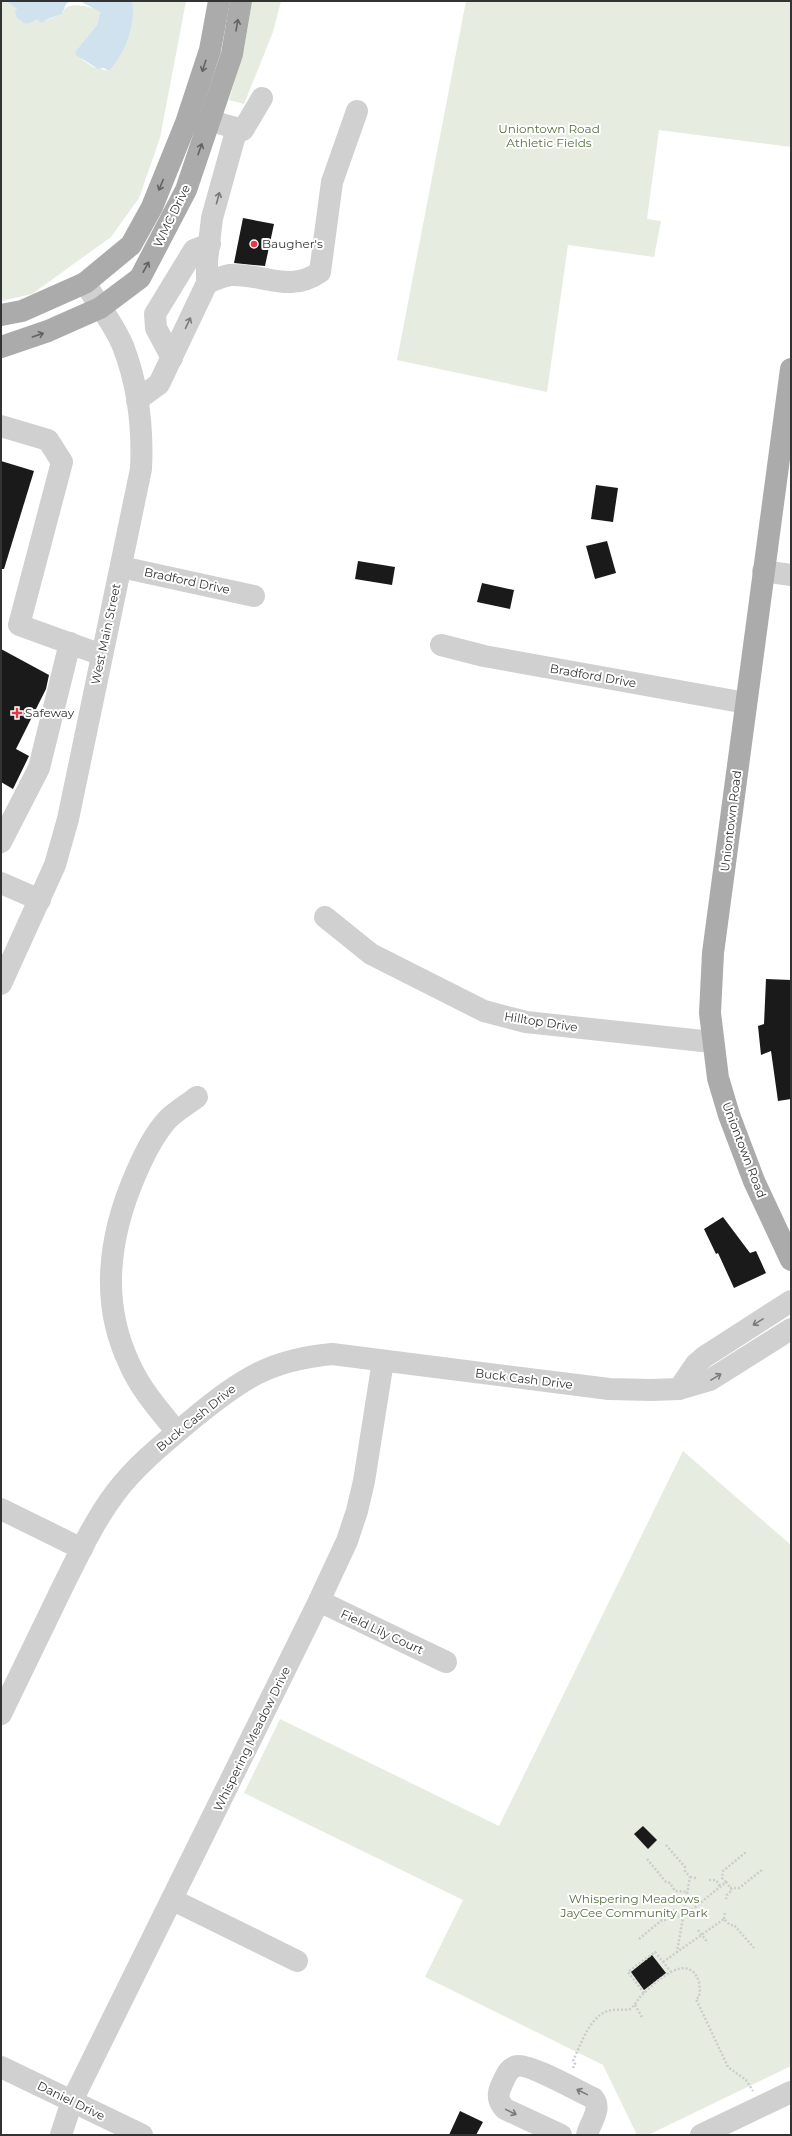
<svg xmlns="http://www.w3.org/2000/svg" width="792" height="2136" font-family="Montserrat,sans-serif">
<rect width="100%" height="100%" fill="#fff"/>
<g fill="#e6ecdf">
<path d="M1,1H6L33,21L50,19L63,13C65,0 90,6 100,11L97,25L75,52L84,61L93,67L109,71C125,54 137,24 132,1H186L160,138L139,198L111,237L32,294L1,301Z"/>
<polygon points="252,1 281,1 273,32 244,104 229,100 244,50"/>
<polygon points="466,1 791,1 791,147 659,130 647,219 661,221 654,257 568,245 547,392 397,360"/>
<polygon points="683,1451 791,1545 791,2066 648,2135 637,2135 603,2065 425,1977 463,1900 244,1793 280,1719 499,1826"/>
</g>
<g fill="#cfe2ee">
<polygon points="6,1 70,1 66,4 62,14 45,20 42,23 37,20 26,24 17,18 15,12 17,9"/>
<path d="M80,1H132C137,24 125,54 109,71L104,68L98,69L76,55L75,52L97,25L100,12Z"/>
</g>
<g fill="#1a1a1a">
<polygon points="243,218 274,224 265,266 234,263"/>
<polygon points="1,461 34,471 4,569 1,569"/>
<polygon points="596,485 618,488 613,522 591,519"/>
<polygon points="607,541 616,573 595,579 586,546"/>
<polygon points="358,561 395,567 392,585 355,579"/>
<polygon points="482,583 514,590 510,609 477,602"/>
<polygon points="1,649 49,675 46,689 16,749 29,756 13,789 1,782"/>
<polygon points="766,979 791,980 791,1099 778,1101 771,1051 761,1055 758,1026 764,1024"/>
<polygon points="723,1217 750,1253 756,1251 766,1273 734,1288 718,1253 716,1254 704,1229"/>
<polygon points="643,1826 657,1840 648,1849 634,1834"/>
<polygon points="652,1955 666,1973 644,1990 631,1972"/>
<polygon points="460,2111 483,2122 476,2135 449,2135"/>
</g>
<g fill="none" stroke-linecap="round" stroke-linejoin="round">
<g stroke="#cdcdcd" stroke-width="2.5" stroke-dasharray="2 2" stroke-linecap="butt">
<polyline points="666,1845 685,1867 685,1871 690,1877 677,1952"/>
<polyline points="647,1859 666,1882 670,1883 675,1891 688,1892"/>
<polyline points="690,1877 696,1878"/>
<polyline points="709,1880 716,1880 720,1886"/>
<polyline points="726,1882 722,1878 723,1871 746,1852"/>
<polyline points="730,1888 739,1888 762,1870"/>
<polyline points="673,1915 673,1908"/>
<polyline points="724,1919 725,1912"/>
<polyline points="698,1930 708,1943"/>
<polyline points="639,1939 662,1920 667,1920 673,1915 683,1917 726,1882 732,1890 727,1895 726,1899"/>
<polyline points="663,1962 724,1919 730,1925 734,1925 754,1948"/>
<polyline points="644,1993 628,1972 655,1952 671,1972"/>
<polyline points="635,2005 643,2019"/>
<path d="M573,2068L575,2064L573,2061C580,2046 589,2019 605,2012C613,2008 622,2011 630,2009C636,2005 637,1999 642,1995C655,1982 689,1950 699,1982C700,1987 700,1992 699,1997L696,1999L728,2067L746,2080L753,2091"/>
</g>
<g stroke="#d0d0d0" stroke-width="22">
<polyline points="191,123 211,121 243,130 262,98"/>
<path d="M207,283C214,280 223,276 230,275C263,273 289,294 320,272L332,182L357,111"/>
<polyline points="172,358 156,328 155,314 194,250 210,244"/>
<polyline points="137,400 159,384 207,283 207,261 212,218 237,128"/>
<polyline points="1,426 48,440 62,462 19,625 102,655"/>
<polyline points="121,567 254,596"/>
<polyline points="763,571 791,575"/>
<polyline points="441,645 484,656 746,703"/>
<polyline points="1,842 39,768 70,643"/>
<polyline points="1,883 40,900"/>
<polyline points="325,917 371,954 484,1011 526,1022 712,1042"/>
<path d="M1,984L55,865L68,819L141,469C143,428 138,385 123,346C114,324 97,303 85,283"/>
<polyline points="679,1389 696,1364 704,1357 791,1301"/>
<path d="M177,1432C160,1411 141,1390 130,1365C99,1301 109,1234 137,1171C145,1153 154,1134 168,1119C176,1111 188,1104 197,1097"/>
<polyline points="1,1509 82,1549"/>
<polyline points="319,1601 446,1662"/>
<path d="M1,1714C22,1671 42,1629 63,1586C79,1554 94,1521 116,1492C138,1463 168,1440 195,1417C242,1379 269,1360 332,1354L609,1389L651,1390L679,1389L710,1380L791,1329"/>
<polyline points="173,1900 297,1961"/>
<polyline points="1,2067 142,2135"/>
<polyline points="61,2135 72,2101 319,1601 347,1541 357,1511 364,1481 383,1361"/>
<path d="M561,2135L505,2109C497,2101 497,2094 502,2084C506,2076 508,2068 517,2066C528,2063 580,2092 593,2098C603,2109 589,2124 587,2135"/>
<polyline points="701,2135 791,2092"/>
</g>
<g stroke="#ababab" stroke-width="22">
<polyline points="1,315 22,311 85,283 131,245 152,207 186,123 210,50 219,1"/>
<polyline points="1,347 48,331 100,308 140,278 186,190 232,54 241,1"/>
<polyline points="791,369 713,953 710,1013 718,1078 729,1115 754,1181 791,1260"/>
</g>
</g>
<defs><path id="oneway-shaft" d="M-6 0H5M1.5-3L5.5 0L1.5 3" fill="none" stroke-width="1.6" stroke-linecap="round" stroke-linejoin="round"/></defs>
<g stroke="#636363">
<use href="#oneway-shaft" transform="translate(237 25) rotate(-80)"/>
<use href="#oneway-shaft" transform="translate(204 66) rotate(108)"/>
<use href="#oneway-shaft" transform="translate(200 149) rotate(-71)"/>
<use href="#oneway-shaft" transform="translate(161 185) rotate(112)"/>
<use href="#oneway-shaft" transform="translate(146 267) rotate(-61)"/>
<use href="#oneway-shaft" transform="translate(38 335) rotate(-19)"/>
</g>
<g stroke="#7a7a7a">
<use href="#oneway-shaft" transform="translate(218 198) rotate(-75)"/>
<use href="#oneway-shaft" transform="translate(188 323) rotate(-65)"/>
<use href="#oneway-shaft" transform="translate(758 1322) rotate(148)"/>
<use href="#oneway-shaft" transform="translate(716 1377) rotate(-31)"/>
<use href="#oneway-shaft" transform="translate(582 2092) rotate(-154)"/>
<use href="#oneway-shaft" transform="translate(511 2112) rotate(26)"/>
</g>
<g fill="#e63946" stroke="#fff" stroke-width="1.5">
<circle cx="254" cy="244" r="4"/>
<path d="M15 707h4v4h4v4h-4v4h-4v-4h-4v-4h4z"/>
</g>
<g text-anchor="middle" stroke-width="4" stroke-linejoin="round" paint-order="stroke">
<g font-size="12" fill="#56703f" stroke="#fff">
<text x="549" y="133">Uniontown Road<tspan x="549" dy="14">Athletic Fields</tspan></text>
<text x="634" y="1903">Whispering Meadows<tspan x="634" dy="14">JayCee Community Park</tspan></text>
</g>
<g font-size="12" fill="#333" stroke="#fff">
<text transform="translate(172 216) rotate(-64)" y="4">WMC Drive</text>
<text transform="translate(187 581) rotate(12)" y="4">Bradford Drive</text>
<text transform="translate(106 634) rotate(-78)" y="4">West Main Street</text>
<text transform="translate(593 676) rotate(10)" y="4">Bradford Drive</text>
<text transform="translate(731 821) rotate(-83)" y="4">Uniontown Road</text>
<text transform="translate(541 1022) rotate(9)" y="4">Hilltop Drive</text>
<text transform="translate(744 1150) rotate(69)" y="4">Uniontown Road</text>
<text transform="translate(524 1379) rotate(7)" y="4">Buck Cash Drive</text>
<text transform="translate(196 1418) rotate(-39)" y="4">Buck Cash Drive</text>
<text transform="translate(382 1632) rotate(25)" y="4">Field Lily Court</text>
<text transform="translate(252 1739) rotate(-64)" y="4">Whispering Meadow Drive</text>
<text transform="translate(71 2101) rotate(26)" y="4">Daniel Drive</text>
</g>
<g font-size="12" fill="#333" stroke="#fff" text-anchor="start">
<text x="262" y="248">Baugher's</text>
<text x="25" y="717">Safeway</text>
</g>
</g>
<rect width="792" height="2136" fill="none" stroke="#333333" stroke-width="4"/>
</svg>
